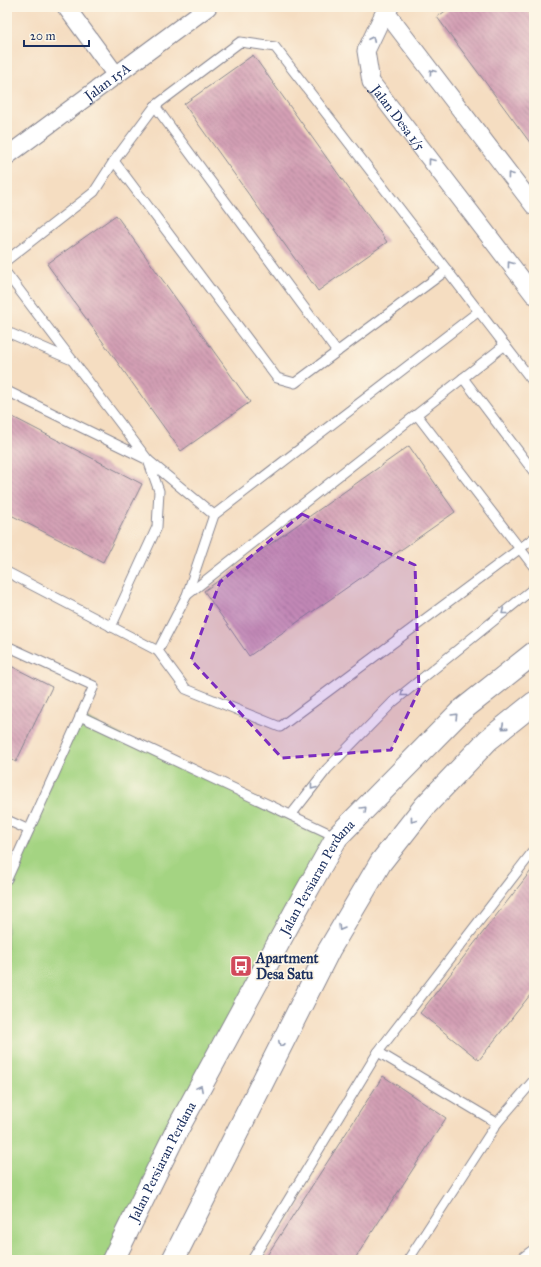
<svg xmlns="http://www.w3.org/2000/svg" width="541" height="1267" font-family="'IM FELL Great Primer',serif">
<defs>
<pattern id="building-back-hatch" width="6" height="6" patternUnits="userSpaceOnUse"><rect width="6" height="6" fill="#d39fb4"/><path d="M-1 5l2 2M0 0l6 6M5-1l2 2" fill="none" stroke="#aa8296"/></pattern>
</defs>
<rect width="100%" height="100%" fill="#fcf5e5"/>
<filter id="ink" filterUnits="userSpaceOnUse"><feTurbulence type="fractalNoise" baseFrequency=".025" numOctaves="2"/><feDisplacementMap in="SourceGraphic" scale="8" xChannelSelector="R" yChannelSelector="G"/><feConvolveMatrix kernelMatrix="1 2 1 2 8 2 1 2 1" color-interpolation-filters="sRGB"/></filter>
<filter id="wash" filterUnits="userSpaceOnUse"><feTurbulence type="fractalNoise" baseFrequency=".012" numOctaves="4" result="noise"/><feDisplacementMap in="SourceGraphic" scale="16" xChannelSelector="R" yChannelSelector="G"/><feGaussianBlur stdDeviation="0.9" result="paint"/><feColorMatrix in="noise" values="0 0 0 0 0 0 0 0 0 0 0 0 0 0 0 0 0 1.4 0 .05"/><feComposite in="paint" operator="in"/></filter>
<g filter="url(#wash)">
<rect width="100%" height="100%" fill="#f5ddc1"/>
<polygon fill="#a4d482" stroke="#608270" points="81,716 335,838 110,1260 7,1260 7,879"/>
<g id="blocks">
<g fill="url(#building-back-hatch)">
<polygon points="451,7 525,7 534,20 534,148 437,17"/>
<polygon points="253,55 387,242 318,291 184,104"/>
<polygon points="116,215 250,402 181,451 47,264"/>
<polygon points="7,414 142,484 103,562 7,513"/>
<polygon points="409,446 455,512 249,656 204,591"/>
<polygon points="7,664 52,687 16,762 7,757"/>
<polygon points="534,867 534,990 479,1060 420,1013"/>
<polygon points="383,1076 446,1118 354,1260 264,1260"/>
</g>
</g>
</g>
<g filter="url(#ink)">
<use href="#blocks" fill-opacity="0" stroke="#888690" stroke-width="1"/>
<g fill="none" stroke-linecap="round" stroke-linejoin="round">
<g stroke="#888690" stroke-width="11">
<g id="service">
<polyline points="155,106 337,352"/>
<polyline points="114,161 277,378 295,383 447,270"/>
<polyline points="7,260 94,192 114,161 155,106 240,42 275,47 534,383"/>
<polyline points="7,274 148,460 7,391"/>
<polyline points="7,332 72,360"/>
<polyline points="463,378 534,472"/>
<polyline points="417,415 534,567"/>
<polyline points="7,572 158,651 186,689 280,727 534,538"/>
<polyline points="187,595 505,345"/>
<polyline points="111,627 157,527 159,491 148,460 214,515"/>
<polyline points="7,646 94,686 7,879"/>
<polyline points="158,651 187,595 214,515 479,311"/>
<polyline points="80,716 337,837"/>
<polyline points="291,815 327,769 393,702 534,588"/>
<polyline points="7,820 29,830"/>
<polyline points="378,1052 497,1123"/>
<polyline points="252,1260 378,1052 534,850"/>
<polyline points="408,1260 497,1123 534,1080"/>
</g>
</g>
<g stroke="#888690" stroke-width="19">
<g id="minor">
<polyline points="66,7 116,75"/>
<path id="s1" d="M390,7L385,11L366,51L371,82L534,295"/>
<polyline points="385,11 534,206"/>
<path id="s2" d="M7,156L208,7"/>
<polyline points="526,1260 534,1254"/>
</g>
</g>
<g stroke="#888690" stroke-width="24">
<g id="tertiary">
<path id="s3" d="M113,1260L177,1130L300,903L337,837L461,711L534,653"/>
<polyline points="173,1260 329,950 381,862 425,806 488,740 534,703"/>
</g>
</g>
<use href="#service" stroke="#fff" stroke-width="9"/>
<use href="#minor" stroke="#fff" stroke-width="17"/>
<use href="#tertiary" stroke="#fff" stroke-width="22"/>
</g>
<defs><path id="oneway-chevron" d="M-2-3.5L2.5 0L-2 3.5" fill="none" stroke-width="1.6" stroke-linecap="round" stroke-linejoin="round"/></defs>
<g stroke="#8d97ae">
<use href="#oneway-chevron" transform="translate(372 39) rotate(-65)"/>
<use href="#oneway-chevron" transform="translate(432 72) rotate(-127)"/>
<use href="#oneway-chevron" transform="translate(431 161) rotate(-127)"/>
<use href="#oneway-chevron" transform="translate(510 175) rotate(-127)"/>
<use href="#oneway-chevron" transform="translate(510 264) rotate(-127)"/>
<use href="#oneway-chevron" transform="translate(504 612) rotate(141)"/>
<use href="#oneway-chevron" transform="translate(403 694) rotate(141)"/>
<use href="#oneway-chevron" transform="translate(455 716) rotate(-45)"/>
<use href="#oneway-chevron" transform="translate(504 727) rotate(140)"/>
<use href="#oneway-chevron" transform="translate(313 787) rotate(128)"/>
<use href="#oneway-chevron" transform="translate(364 809) rotate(-46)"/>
<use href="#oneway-chevron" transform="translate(413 820) rotate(128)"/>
<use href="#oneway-chevron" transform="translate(341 928) rotate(121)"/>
<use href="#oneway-chevron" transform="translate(281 1044) rotate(117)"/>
<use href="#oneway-chevron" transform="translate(200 1088) rotate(-62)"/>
</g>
</g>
<path fill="#7b2cbf" fill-opacity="0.2" stroke="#7b2cbf" stroke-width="3" stroke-dasharray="8 5" stroke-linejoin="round" d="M302,514L415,565L419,690L391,750L282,758L191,660L220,582Z"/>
<defs>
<g id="bus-square" transform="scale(1.15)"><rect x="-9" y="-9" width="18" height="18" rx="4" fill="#d1495b" stroke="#fcf5e5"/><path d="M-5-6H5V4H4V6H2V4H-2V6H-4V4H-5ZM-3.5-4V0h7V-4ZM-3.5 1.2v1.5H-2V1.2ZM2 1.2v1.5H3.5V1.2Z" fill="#fff"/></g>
</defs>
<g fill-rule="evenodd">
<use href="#bus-square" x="241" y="966"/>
</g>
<g text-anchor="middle" stroke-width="3.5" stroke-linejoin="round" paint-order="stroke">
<g font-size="14" fill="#1b2f5e" stroke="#fcf5e5">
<text dy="5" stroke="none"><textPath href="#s2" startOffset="125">Jalan 15A</textPath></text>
<text dy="5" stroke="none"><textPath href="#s1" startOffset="127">Jalan Desa 1/5</textPath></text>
<text dy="5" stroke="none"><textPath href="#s3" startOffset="434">Jalan Persiaran Perdana</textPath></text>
<text dy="5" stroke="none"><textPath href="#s3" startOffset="110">Jalan Persiaran Perdana</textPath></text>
</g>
<g font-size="14" font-weight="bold" fill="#1b2f5e" stroke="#fcf5e5" text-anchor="start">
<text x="256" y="963">Apartment<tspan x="256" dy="16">Desa Satu</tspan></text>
</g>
</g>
<rect width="541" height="1267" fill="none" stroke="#fcf5e5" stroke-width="24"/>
<path d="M24 40v6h65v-6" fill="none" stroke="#1b2f5e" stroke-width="2"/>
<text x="30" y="40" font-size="12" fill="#1b2f5e" stroke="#fcf5e5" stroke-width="3" paint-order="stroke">20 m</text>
</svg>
